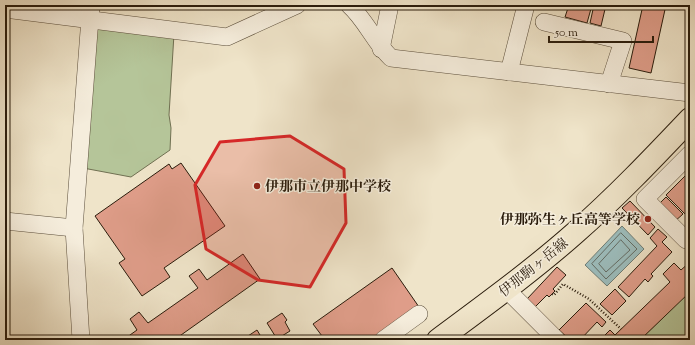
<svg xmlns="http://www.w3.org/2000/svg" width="695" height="345" font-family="'Sorts Mill Goudy','Noto Serif JP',serif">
<rect width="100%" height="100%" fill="#efe4c9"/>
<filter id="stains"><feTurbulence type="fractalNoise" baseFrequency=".005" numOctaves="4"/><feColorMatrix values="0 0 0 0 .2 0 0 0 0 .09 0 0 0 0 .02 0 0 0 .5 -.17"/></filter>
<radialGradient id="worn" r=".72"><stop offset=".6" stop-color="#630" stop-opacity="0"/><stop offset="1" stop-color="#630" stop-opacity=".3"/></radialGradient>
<g fill="#b5c599" stroke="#707052">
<polygon points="100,26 174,34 169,115 171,128 170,150 131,177 83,168 94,30"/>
<polygon points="684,297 690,303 690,340 640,340"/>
</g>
<polygon fill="#9cbdbd" stroke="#6e7d76" points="622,226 644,249 607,286 585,265"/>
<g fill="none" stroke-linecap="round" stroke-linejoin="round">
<g stroke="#636c64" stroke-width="1">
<polygon points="621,233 637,249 606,279 592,264"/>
<polygon points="621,240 630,250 606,272 599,264"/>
</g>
</g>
<g fill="#df9d89" stroke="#2a1c0c">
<polygon points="569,5 592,5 587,23 565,17"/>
<polygon points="594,5 606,5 601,26 590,23"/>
<polygon points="643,5 666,5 651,73 629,68"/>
<polygon points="181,163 225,226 164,268 170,277 142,296 119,263 125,259 95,216 169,164 172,169"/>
<polygon points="690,171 690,219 666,195"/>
<polygon points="666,197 683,214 674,222 658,205"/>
<polygon points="630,201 655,227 648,235 622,208"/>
<polygon points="690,222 690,234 684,228"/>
<polygon points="658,229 667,237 662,242 672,252 651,274 653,276 648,282 645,279 629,297 618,287 657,246 650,238"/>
<polygon points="243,254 260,279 174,340 123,340 137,330 130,319 139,312 148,323 198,288 189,276 199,269 207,280"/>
<polygon points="690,262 690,292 640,340 600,340 610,330 615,335 670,282 663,274 674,263 681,270"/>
<polygon points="557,267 566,275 553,289 555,291 549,297 547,295 535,307 527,299"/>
<polygon points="392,268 419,307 373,340 325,340 313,324"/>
<polygon points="615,289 626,301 612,315 600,304"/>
<polygon points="586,303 606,322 602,327 597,322 580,340 570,340 559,330"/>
<polygon points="282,313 287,320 285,322 290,331 277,339 267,323"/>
<polygon points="257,330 263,340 242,340"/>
</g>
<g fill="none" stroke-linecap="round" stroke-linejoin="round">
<g stroke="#5b4e3b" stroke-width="18">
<g id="minor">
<path d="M349,5C366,20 374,42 391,58L690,93"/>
<polyline points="5,9 227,37 297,5"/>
<polyline points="544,22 623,41 609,84"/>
<polyline points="381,49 390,5"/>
<polyline points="509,72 526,5"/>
<polyline points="5,221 74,228"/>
<polyline points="686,240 645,199 690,154"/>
<polyline points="506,289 557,340"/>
<polyline points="81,340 74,228 91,5"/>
<polyline points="383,340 419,314"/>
</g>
</g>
<g stroke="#2a1c0c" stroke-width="24">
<path id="major" d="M438,340C485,305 532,271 575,233C616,197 653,158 690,119"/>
</g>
<g stroke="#2a1c0c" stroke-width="2.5" stroke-dasharray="1 2" stroke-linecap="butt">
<polyline points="552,294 554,295 563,284 589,299 621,329"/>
<polyline points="688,294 690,296"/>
</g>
<use href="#minor" stroke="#f5eddc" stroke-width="17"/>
<use href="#major" stroke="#efe4c9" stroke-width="22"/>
</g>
<path fill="#d62828" fill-opacity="0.2" stroke="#d62828" stroke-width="3" stroke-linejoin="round" d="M290,136L344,169L346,223L310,287L258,280L206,249L195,185L220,142Z"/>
<g fill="#8f2418" stroke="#f5eddc" stroke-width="1.5">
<circle cx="257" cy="186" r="4"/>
<circle cx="648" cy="219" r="4"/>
</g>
<g text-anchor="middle" stroke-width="3" stroke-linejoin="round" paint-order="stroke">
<g font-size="14" font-weight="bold" fill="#2a1c0c" stroke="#f5eddc" text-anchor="start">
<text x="265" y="191">伊那市立伊那中学校</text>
<text x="640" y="224" text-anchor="end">伊那弥生ヶ丘高等学校</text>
</g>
<g font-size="14" fill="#2a1c0c" stroke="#f5eddc">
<text transform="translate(533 267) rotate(-39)" y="5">伊那駒ヶ岳線</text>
</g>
</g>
<rect width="695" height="345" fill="none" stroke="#efe4c9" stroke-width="20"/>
<rect x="6" y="6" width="683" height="333" fill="none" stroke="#2a1c0c" stroke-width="2"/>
<rect x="10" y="10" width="675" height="325" fill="none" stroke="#2a1c0c"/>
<path d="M549 36v6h104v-6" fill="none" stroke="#2a1c0c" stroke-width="2"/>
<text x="555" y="36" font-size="12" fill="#2a1c0c" stroke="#f5eddc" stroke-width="3" paint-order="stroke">50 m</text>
<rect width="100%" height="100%" filter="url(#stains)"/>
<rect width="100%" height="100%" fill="url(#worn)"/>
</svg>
